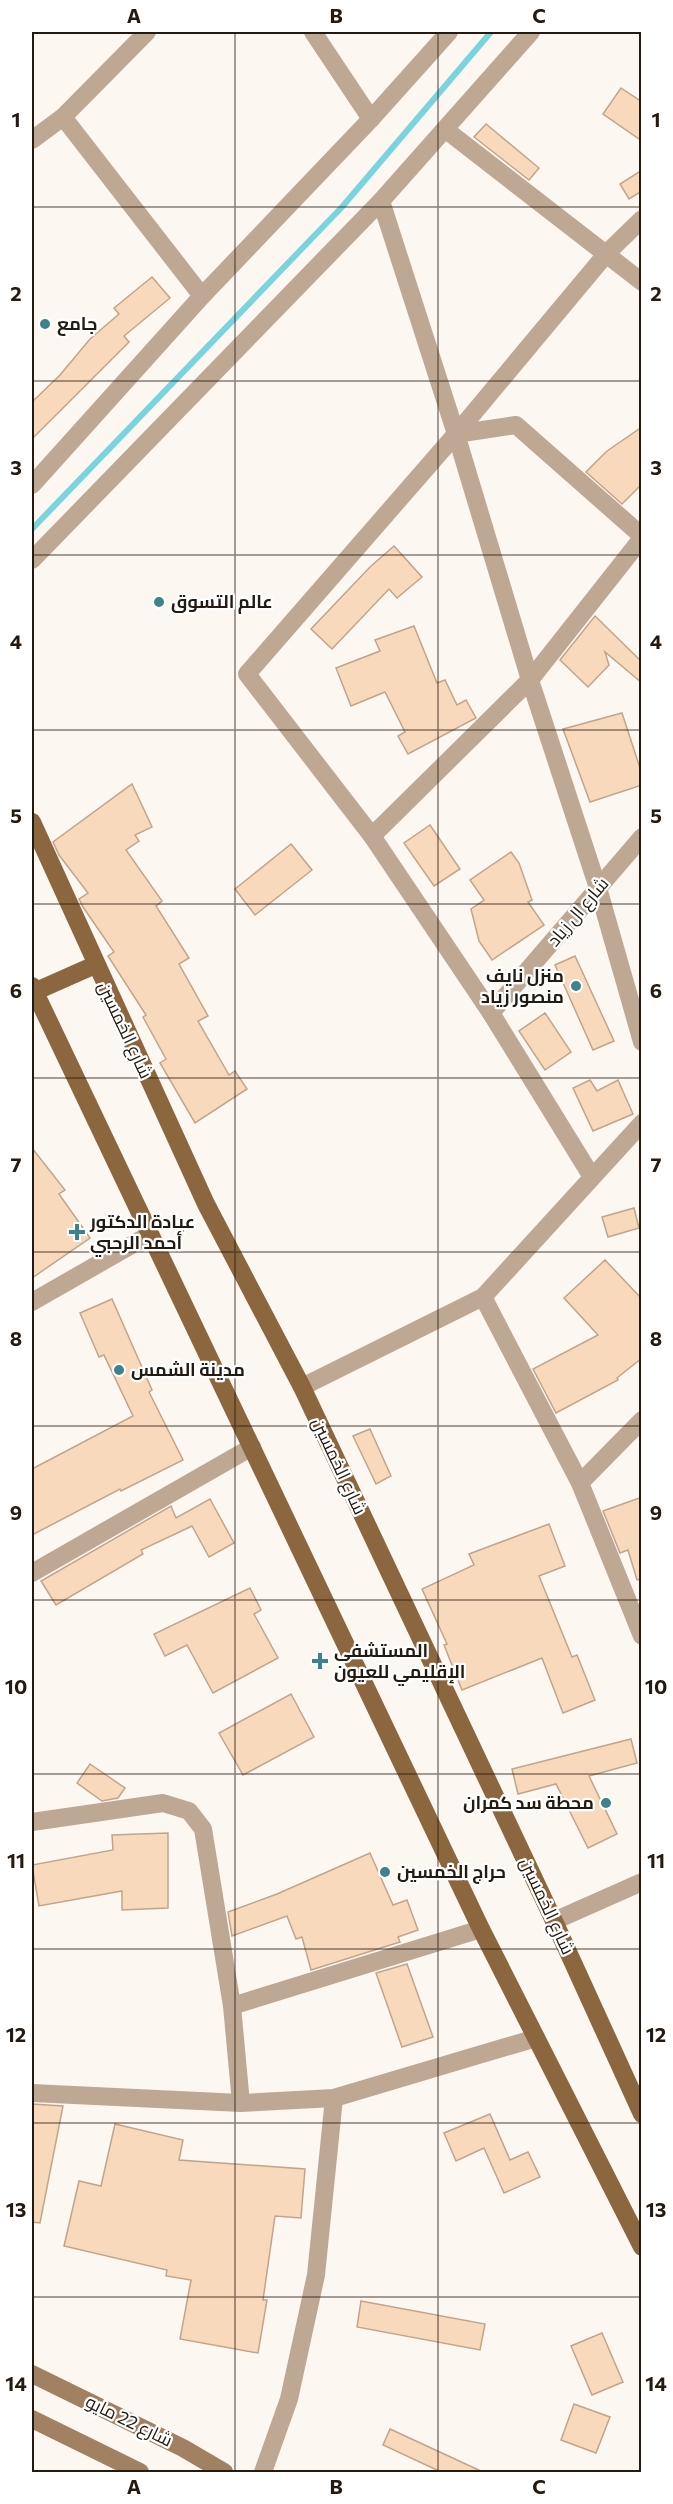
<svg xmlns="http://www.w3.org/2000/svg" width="673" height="2504" font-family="Commissioner,Cairo,sans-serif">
<rect width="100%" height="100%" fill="#fdf7f2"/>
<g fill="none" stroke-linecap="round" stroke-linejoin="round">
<polyline stroke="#7ad4df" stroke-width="6" points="32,529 342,207 491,32"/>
</g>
<g fill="#f8d9bc" stroke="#c0a58b" stroke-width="1.5">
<polygon points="621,88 642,102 642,141 603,114"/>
<polygon points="486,124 539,168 529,180 474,137"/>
<polygon points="642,170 642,191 629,199 620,184"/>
<polygon points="152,277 170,298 124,336 129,342 32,439 32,402 60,375 90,339 119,314 114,308"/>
<polygon points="642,427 642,484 622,504 586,472 607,451"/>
<polygon points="394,546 422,577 397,598 389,589 332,649 311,629 370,567"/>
<polygon points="595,616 642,662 642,683 605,652 609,665 588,687 560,660"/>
<polygon points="414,626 437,683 445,680 457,705 466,700 476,718 408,754 398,736 405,732 385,692 351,706 336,668 380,651 375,640"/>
<polygon points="622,713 642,774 642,785 590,802 563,729"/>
<polygon points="132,784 152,827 135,835 139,841 126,850 162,901 156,906 189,958 179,964 208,1016 198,1021 229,1075 235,1071 247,1089 195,1123 160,1063 166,1059 143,1017 146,1015 108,956 114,952 83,907 79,899 88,893 59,855 53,842"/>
<polygon points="430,825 460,869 434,886 404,843"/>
<polygon points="291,844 312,870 255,915 235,889"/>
<polygon points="511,852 519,863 532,900 528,902 544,925 492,960 479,941 471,909 484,900 470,880"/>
<polygon points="575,956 614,1041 593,1050 555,965"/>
<polygon points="545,1013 571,1052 545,1070 519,1031"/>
<polygon points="590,1080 597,1091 618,1080 633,1114 593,1131 573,1088"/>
<polygon points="32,1148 65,1190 59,1194 90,1238 32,1278"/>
<polygon points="634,1208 639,1228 608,1237 602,1217"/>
<polygon points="605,1260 642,1299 642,1358 617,1378 618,1380 556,1413 533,1369 598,1335 564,1298"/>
<polygon points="112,1299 152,1390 149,1392 183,1460 121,1491 120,1489 32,1535 32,1469 133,1416 104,1355 99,1357 80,1313"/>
<polygon points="370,1429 391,1476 376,1484 353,1436"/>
<polygon points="642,1497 642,1579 637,1580 628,1550 620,1553 603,1511"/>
<polygon points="210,1499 234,1543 209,1557 192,1526 141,1550 143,1554 56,1605 41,1581 171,1506 176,1518"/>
<polygon points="549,1524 565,1566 539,1576 572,1657 577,1655 595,1700 563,1713 542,1658 462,1690 444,1645 447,1644 422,1589 474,1565 469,1554"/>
<polygon points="250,1588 261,1610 254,1614 278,1658 213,1693 187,1645 165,1656 154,1634"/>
<polygon points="291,1694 314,1737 243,1775 219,1733"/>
<polygon points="631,1739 637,1763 589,1776 617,1834 588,1848 556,1784 518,1794 512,1769"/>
<polygon points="90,1764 125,1788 118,1798 102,1801 77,1783"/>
<polygon points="168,1833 168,1908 122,1910 122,1891 39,1906 32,1865 113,1850 112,1835"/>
<polygon points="370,1853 393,1905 407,1900 418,1930 398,1937 400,1942 311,1970 302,1937 296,1939 287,1916 232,1936 228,1912 277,1894"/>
<polygon points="407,1964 433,2037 402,2047 376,1973"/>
<polygon points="32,2104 63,2106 40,2223 32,2222"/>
<polygon points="490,2114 510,2160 528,2152 540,2177 504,2193 484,2148 456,2161 444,2133"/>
<polygon points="115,2124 183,2140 179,2160 305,2169 301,2218 275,2216 263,2300 267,2300 258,2353 180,2339 191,2280 166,2276 167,2270 64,2246 79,2181 101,2186"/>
<polygon points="361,2301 485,2324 480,2350 357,2327"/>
<polygon points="602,2333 623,2382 592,2395 571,2346"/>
<polygon points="574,2404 610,2417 596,2453 561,2440"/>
<polygon points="390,2429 483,2472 441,2472 383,2445"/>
</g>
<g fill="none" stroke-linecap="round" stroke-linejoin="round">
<g stroke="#bfa893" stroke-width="18">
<polyline points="313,32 371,119"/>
<polyline points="63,117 202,296"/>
<polyline points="446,130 642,282"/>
<polyline points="32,140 63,117 147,32"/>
<polyline points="381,201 456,434 530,680 598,888 642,1042"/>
<polyline points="456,434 516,425 642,536"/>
<polyline points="32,485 202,296 371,119 449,32"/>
<polyline points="32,560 381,201 531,32"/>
<polyline points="372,836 530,680 642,538"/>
<polyline points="491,1013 642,837"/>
<polyline points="592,1177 491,1013 372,836 247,674 456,434 607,253 642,219"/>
<polyline points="483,1297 580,1483 642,1636"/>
<polyline points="32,1302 149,1235"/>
<polyline points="302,1387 483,1297 642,1123"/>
<polyline points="580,1483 642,1420"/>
<polyline points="32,1573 252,1447"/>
<polyline points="32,1822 163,1803 189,1811 203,1829 232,2006 241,2103"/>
<polyline points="554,1921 642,1882"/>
<polyline points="232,2006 481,1929"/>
<polyline points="32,2093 241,2103 334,2098 536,2038"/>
<polyline points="263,2472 289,2399 316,2275 334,2098"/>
</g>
<g stroke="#a28162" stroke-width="18">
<polyline points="32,2374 183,2448 224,2472"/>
<polyline points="32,2419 140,2472"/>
</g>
<g stroke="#8c663e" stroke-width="18">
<polyline points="32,822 206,1204 302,1387 554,1921 642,2114"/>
<polyline points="32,986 481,1929 642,2247"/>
<polyline points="34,992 95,965"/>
</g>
</g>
<path fill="none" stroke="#241a10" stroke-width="1.5" stroke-opacity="0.55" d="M235,32V2472M438,32V2472M32,207H642M32,381H642M32,555H642M32,730H642M32,904H642M32,1078H642M32,1252H642M32,1426H642M32,1600H642M32,1774H642M32,1949H642M32,2123H642M32,2297H642"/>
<g fill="#3c838c" stroke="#fff" stroke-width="2">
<circle cx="45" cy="324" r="6"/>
<circle cx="159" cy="602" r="6"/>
<circle cx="576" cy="986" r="6"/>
<path d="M74 1223h6v6h6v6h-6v6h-6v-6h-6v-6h6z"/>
<circle cx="119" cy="1370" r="6"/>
<path d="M317 1652h6v6h6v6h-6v6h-6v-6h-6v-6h6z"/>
<circle cx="606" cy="1803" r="6"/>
<circle cx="385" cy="1872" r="6"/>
</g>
<g text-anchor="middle" stroke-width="4.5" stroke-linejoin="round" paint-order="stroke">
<g font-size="18" font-weight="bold" fill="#241a10" stroke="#fff" text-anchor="start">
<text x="57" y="330">جامع</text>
<text x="171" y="608">عالم التسوق</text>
<text x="564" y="982" text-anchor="end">منزل نايف<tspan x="564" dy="21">منصور زياد</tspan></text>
<text x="90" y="1228">عيادة الدكتور<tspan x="90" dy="21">أحمد الرحبي</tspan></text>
<text x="131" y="1376">مدينة الشمس</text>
<text x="334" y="1657">المستشفى<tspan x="334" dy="21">الإقليمي للعيون</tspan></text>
<text x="594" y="1809" text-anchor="end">محطة سد كمران</text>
<text x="397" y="1878">حراج الخمسين</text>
</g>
<g font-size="18" fill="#241a10" stroke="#fff">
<text transform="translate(578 912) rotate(-50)" y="6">شارع ال زياد</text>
<text transform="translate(125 1030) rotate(65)" y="6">شارع الخمسين</text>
<text transform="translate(339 1466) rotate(65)" y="6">شارع الخمسين</text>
<text transform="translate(547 1906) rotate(65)" y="6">شارع الخمسين</text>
<text transform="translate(129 2421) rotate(26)" y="6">شارع 22 مايو</text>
</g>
</g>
<rect width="673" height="2504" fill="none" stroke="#ffffff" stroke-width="66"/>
<rect x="33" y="33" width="607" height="2438" fill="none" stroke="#241a10" stroke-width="2"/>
<g font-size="20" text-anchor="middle" font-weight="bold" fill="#241a10">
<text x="134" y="23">A</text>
<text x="336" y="23">B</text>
<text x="539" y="23">C</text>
<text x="16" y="127">1</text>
<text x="656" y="127">1</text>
<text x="16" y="301">2</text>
<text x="656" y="301">2</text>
<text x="16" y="475">3</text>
<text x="656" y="475">3</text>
<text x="16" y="649">4</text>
<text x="656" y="649">4</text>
<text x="16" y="823">5</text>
<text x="656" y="823">5</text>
<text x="16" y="998">6</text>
<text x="656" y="998">6</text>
<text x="16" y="1172">7</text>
<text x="656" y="1172">7</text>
<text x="16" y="1346">8</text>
<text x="656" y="1346">8</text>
<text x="16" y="1520">9</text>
<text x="656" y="1520">9</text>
<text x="16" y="1694">10</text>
<text x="656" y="1694">10</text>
<text x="16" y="1868">11</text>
<text x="656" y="1868">11</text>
<text x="16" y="2042">12</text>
<text x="656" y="2042">12</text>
<text x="16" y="2217">13</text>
<text x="656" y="2217">13</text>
<text x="16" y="2391">14</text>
<text x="656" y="2391">14</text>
<text x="134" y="2494">A</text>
<text x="336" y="2494">B</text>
<text x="539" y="2494">C</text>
</g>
</svg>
